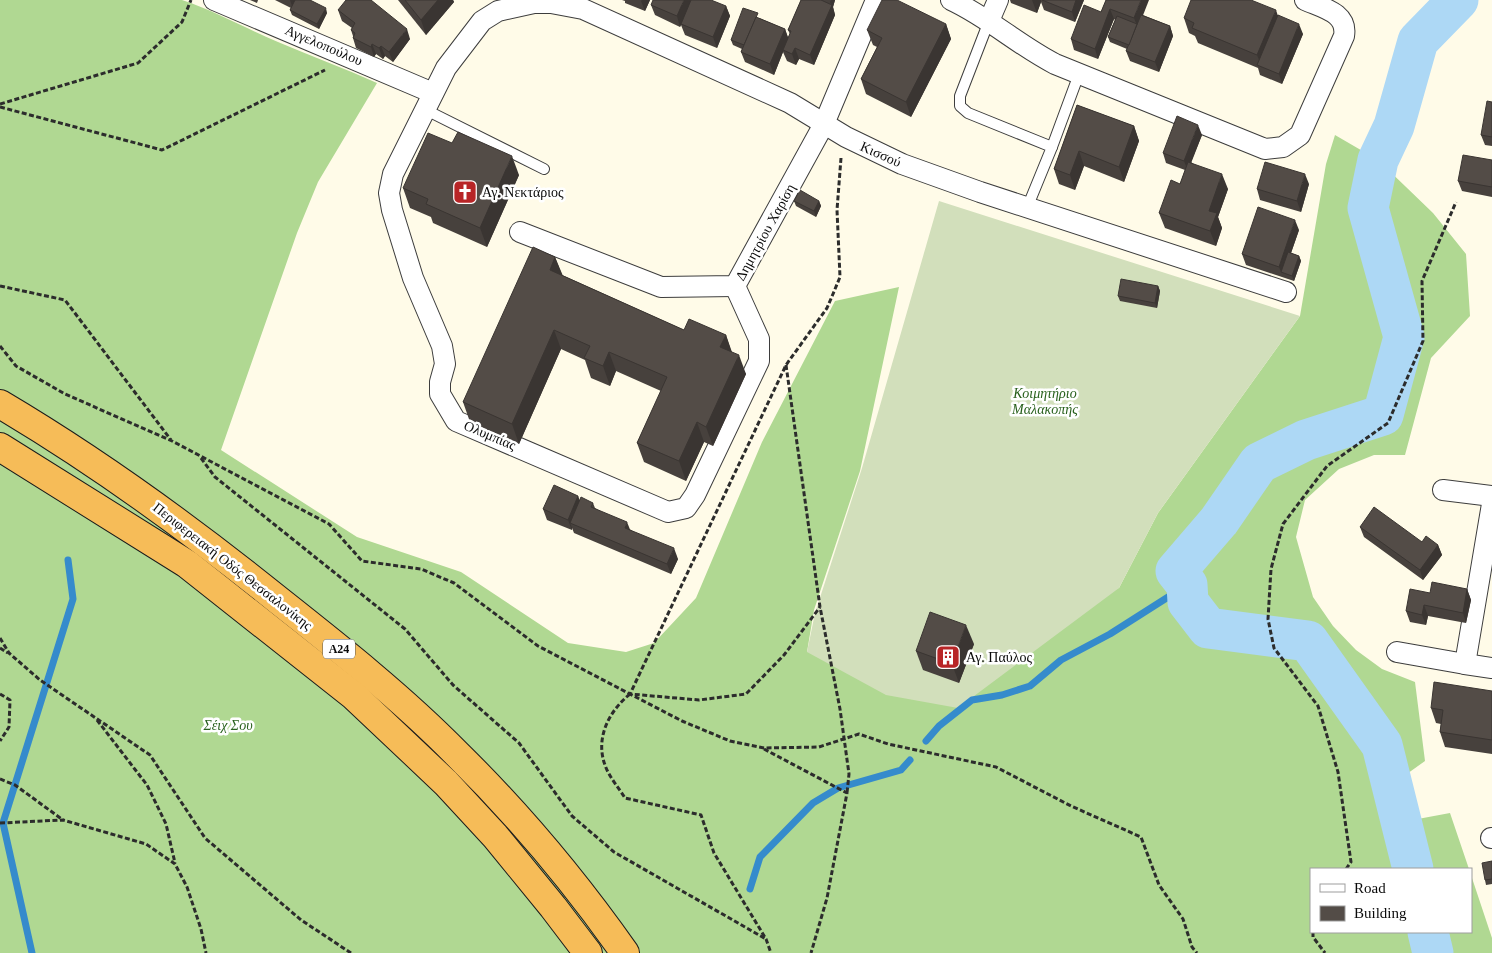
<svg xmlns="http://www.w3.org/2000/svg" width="1492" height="953" font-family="Georgia,serif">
<rect width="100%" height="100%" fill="#fffbe8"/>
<path fill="#b0d892" d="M0,0H182C215,11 245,28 278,42C311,56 344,68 377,83L318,182L297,233L221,450L357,537L461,572L568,643L626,652L654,643L696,598L762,442L835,301L899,287L860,471L814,610L807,652L1119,588L1158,513L1300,316L1326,164L1335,135L1378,160L1433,213L1466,254L1470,316L1431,358L1405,455H1374L1339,469L1305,500L1296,537L1313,597L1333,626L1356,650L1382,669L1415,682L1425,761L1404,776L1391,824L1450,813L1469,869H1311V932H1471V875L1492,938V953H0Z"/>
<polygon fill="#d2dfbb" points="939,201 1300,316 1158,513 1119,588 958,708 886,695 807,652 815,613 862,468"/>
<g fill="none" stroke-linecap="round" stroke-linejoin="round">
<g stroke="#358bcc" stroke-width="7">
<polyline points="926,741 939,726 972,700 1002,695 1030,686 1061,660 1110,634 1187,585"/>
<polyline points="750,889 760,857 813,803 838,788 901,770 910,760"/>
<polyline points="32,953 3,823 73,599 68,560"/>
</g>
<g stroke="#add8f5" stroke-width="41">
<polyline points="1413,869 1382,745 1308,641 1208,628 1188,602 1187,585 1176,571 1219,521 1259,463 1306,440 1383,415 1404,337 1368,208 1378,160 1394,126 1418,41 1458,0"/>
<polyline points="1428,932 1433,953"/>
</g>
<g stroke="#3d3d3d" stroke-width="12">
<g id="service">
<polyline points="989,21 960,96 960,106 968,113 1052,147 1027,208"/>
<polyline points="424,109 544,169"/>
<polyline points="1052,147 1079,74"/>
</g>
</g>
<g stroke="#3d3d3d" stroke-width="22">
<g id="minor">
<polyline points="214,0 433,93"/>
<path d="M951,0C988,17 1018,45 1055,64L1265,149L1283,147L1300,135L1344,36C1348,13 1323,8 1305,0"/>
<polyline points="989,21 998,0"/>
<polyline points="520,232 661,287 735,286 824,124 876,0"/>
<polyline points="735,286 759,339 759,361 695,495 686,508 668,512 456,421 440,394 440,382 445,364 442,346 413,278 392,210 389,193 393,174 446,68 482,21 498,11 534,3 551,3 583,9 790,103 846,137 902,164 980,192 1286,292"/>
<polyline points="1443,490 1492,496"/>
<polyline points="1397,652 1465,664 1492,504"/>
<polyline points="1465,664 1492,668"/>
<polyline points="1491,838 1492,838"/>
</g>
</g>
<g stroke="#1b1b1b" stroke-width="30">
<g id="trunk">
<path d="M0,404C98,462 190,529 278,600C340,649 402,698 457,754C519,815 575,882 625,953"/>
<polyline points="0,447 187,564 354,696 446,783 495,836 553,907 588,953"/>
</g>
</g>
<g stroke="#2c2c2c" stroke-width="3" stroke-dasharray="5 2.5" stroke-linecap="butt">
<polyline points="0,104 138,63 182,22 191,0"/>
<polyline points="0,107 162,150 325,70"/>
<polyline points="841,158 837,210 840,277 833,294 827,308 786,365 630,694 682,721 730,741 764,748 819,747 859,734 888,744 996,767 1071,806 1141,837 1159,885 1183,919 1192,947 1197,953"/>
<polyline points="0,286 65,300 171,440"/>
<polyline points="0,346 16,366 65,394 172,441 329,524 362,561 421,569 454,583 538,646 630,694 699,700 746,694 784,655 820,607"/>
<polyline points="786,365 820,607 840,709 849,774 847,793"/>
<polyline points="201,458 215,477 405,629 453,685 519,743 572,816 614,852 766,939"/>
<polyline points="0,638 9,653 40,680 150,755 205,838 301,920 351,953"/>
<polyline points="0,648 8,653"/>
<polyline points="0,694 10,700 9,727 0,741"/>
<path d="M630,694C609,711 595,738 605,765C609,777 619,788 625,798L701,815L714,853L766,939L771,953"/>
<polyline points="97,720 147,785 166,824 175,863"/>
<polyline points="764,749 847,793 827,898 811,953"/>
<polyline points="0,779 15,785 63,820"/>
<polyline points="0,823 63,820 146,844 175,864 187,887 201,929 206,953"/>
<polyline points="1346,869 1351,862 1338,772 1318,706 1274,648 1268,619 1271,569 1283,524 1327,466 1388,423 1423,341 1422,281 1456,202"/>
<polyline points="1313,932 1313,937 1325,953"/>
</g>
<use href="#service" stroke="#fff" stroke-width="10"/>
<use href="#minor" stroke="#fff" stroke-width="20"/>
<use href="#trunk" stroke="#f6bc58" stroke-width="28"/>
</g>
<g fill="#47413d">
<polygon points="250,0 258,0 257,3"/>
<polygon points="275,0 310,0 327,13 319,29 292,15 290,10 291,8"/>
<polygon points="398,0 453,0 454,2 426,35"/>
<polygon points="622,0 650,0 645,11 625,3 625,1"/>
<polygon points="801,0 835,0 833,7 835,15 814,65 799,59 796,65 787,61 783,52 774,75 745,62 741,52 742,49 733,45 731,40 759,18 785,29 788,38 790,34 788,30"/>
<polygon points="1010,0 1084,0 1075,22 1044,10 1041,2 1037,13 1011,3"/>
<polygon points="1106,0 1170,26 1173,36 1159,72 1130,61 1126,51 1127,49 1110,42 1108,37 1115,20 1114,19 1098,59 1074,50 1071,39 1101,12"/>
<polygon points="651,5 726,6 730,16 717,48 685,35 681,25 680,27 655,15"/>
<polygon points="338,10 410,39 393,62 385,56 383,59 376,54 374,57 356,48 353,38 353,36 351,30 352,28 342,21"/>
<polygon points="1278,15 1303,34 1282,84 1260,75 1258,68 1198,43 1195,36 1189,33 1184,18"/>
<polygon points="946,24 951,39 911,117 866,94 861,79 877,47 873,45 867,30"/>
<polygon points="1492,102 1492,146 1485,145 1481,135"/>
<polygon points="1077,105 1134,126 1139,141 1124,182 1084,166 1075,190 1059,184 1054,169"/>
<polygon points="1202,135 1191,162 1228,189 1218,217 1222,228 1216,246 1165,228 1159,213 1180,184 1185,170 1166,163 1163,153"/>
<polygon points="452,143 519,175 487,247 433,223 431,217 410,208 403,188"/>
<polygon points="1492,160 1492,197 1462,191 1458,181"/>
<polygon points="1309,184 1301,212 1260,200 1257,189"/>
<polygon points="794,201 819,201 821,206 816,217 796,206"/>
<polygon points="1299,230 1291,253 1299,256 1301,261 1294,281 1246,265 1242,254"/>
<polygon points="555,257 562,275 684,330 726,335 731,351 746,374 713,446 704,442 686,481 644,462 637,443 661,391 616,371 610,386 591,378 585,360 561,349 519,444 470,422 463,402"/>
<polygon points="1158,286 1160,291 1157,308 1120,301 1118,296"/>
<polygon points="578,496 579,500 593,503 595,508 678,559 671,574 574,533 572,528 572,530 547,520 543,509"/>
<polygon points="1360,527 1422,542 1438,545 1442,555 1423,580 1364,537"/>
<polygon points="1467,589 1471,600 1466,623 1428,616 1426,625 1410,622 1406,611 1430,593"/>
<polygon points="974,644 959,683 923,670 916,651"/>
<polygon points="1492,691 1492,754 1445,747 1440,732 1441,724 1436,723 1431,708"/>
<polygon points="1492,861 1492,884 1486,885 1485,880"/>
</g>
<g fill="#3a3532">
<polygon points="290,0 297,0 293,9"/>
<polygon points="438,0 453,0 454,2 426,35 421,20"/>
<polygon points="642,0 650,0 645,11 641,1"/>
<polygon points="684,0 692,0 680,27 677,16"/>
<polygon points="831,0 835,0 833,7 835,15 814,65 810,55 831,5 830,2"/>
<polygon points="1032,0 1041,0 1041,2 1037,13"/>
<polygon points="1076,0 1084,0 1075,22 1072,12"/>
<polygon points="1141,0 1149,0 1138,28 1134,18"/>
<polygon points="726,6 730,16 717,48 713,37"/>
<polygon points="326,8 327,13 319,29 317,24"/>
<polygon points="1110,9 1114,19 1098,59 1095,49"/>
<polygon points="1276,10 1281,25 1262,67 1257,55"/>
<polygon points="946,24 951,39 911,117 906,102"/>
<polygon points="1299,24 1303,34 1282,84 1279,74"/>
<polygon points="1170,26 1173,36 1159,72 1155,62"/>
<polygon points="407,29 410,39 393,62 389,52"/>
<polygon points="785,29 789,40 783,50 783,52 774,75 770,64"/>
<polygon points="372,44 376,54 374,57 371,47"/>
<polygon points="381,46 385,56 383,59 379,48"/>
<polygon points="795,48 799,59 796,65 792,54"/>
<polygon points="1198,125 1202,135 1188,171 1184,161"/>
<polygon points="1134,126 1139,141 1124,182 1119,167"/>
<polygon points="1079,151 1084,166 1075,190 1070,175"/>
<polygon points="512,156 519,175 487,247 480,228"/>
<polygon points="1222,174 1228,189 1218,217 1222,228 1216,246 1210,231 1209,211"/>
<polygon points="1305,174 1309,184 1301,212 1297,201"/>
<polygon points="819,201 821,206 816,217 814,211"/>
<polygon points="1295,220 1299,230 1284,273 1281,272 1279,267"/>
<polygon points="1299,256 1301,261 1294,281 1292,276"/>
<polygon points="555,257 563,276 550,270"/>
<polygon points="1158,286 1160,291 1157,308 1155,303"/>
<polygon points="554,330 561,349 519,444 512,424"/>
<polygon points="726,335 733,355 720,347"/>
<polygon points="609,352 616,371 610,386 603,366"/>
<polygon points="739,355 746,374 713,446 706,427"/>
<polygon points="697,422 704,442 686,481 679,461"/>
<polygon points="578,496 582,506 570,523 572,528 572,530 568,520"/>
<polygon points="627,522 631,532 625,528"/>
<polygon points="1438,545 1442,555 1423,580 1420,570"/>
<polygon points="674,548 678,559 671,574 667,564"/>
<polygon points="1467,589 1471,600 1466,623 1463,613"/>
<polygon points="1424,605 1428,616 1426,625 1422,615"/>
<polygon points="966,625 974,644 959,683 952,664"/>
</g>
<g fill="#534c47" stroke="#3a3532">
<polygon points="295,0 310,0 326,8 317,24 290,10"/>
<polygon points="346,0 371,0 407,29 389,52 381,46 379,48 372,44 371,47 353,38 355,33 351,30 355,23 338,10"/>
<polygon points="405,0 438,0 421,20"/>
<polygon points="653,0 684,0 677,16 651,5"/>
<polygon points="691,0 711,0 726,6 713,37 681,24"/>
<polygon points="801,0 821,0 832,5 810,55 795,48 792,54 783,50 791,31 788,30"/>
<polygon points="882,0 897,0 946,24 906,102 861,79 882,38 867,30"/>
<polygon points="1042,0 1076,0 1072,12"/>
<polygon points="1106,0 1141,0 1134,18 1110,9 1095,49 1071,39 1084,5 1101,12"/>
<polygon points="1191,0 1251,0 1276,10 1257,55 1192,28 1194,23 1184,18"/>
<polygon points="743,8 758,13 744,45 731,40"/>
<polygon points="1141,15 1170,26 1155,62 1126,51"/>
<polygon points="1278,15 1299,24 1279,74 1257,65"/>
<polygon points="1117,16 1137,24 1129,45 1108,37"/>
<polygon points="756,17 785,29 770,64 741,52"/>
<polygon points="1487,101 1492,102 1492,137 1481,135"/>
<polygon points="1077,105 1134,126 1119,167 1079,151 1070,175 1054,169"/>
<polygon points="1177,116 1198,125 1184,161 1163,153"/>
<polygon points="458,132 512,156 480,228 426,204 428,199 403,188 428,133 452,143"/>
<polygon points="1463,155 1492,160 1492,187 1458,181"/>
<polygon points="1188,162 1222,174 1209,211 1217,213 1210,231 1159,213 1171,180 1180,184"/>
<polygon points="1265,162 1305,174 1297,201 1257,189"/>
<polygon points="800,190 819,201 814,211 794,201"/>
<polygon points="1258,207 1295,220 1279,267 1242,254"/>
<polygon points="533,247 555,257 550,270 684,330 689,319 726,335 720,347 739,355 706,427 697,422 679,461 637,443 667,377 609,352 603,366 584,358 590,346 554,330 512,424 463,402"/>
<polygon points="1288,252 1299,256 1292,276 1281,272"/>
<polygon points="1121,279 1158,286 1155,303 1118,296"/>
<polygon points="554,485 578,496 568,520 543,509"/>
<polygon points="581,497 593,503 591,507 627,522 625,528 674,548 667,564 570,523"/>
<polygon points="1374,507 1422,542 1426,536 1438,545 1420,570 1360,527"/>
<polygon points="1432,582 1467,589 1463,613 1424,605 1422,615 1406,611 1410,589 1430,593"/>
<polygon points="930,612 966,625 952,664 916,651"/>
<polygon points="1434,682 1492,691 1492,740 1440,732 1443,710 1431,708"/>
<polygon points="1492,861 1492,879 1485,880 1482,863"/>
</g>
<defs>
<g id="church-square" transform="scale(1.25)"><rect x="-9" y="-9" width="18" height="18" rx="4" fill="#b82527" stroke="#fff"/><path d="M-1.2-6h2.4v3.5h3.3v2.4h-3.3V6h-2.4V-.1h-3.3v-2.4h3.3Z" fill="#fff"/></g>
<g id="building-square" transform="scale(1.25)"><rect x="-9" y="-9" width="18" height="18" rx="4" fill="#b82527" stroke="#fff"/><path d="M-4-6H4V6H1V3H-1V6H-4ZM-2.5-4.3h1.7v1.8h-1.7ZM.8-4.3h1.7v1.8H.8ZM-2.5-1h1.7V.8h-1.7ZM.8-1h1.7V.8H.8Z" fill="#fff"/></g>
</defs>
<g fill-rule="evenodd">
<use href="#church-square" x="465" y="192"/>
<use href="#building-square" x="948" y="657"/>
</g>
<g text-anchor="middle" stroke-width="5" stroke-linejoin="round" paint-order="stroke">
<rect fill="#fff" stroke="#545454" stroke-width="1" x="323" y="639.5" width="32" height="19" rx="4"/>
<g font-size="12" font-weight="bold" fill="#0a0a0a">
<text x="339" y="653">Α24</text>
</g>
<g font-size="14" fill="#0a0a0a" stroke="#fff">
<text transform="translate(324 45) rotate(23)" y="5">Αγγελοπούλου</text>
<text transform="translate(881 154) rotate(24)" y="5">Κισσού</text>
<text transform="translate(765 232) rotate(-61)" y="5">Δημητρίου Χαρίση</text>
<text transform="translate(490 435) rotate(23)" y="5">Ολυμπίας</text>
<text transform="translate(233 566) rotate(38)" y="5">Περιφερειακή Οδός Θεσσαλονίκης</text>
</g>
<g font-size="14" fill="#0a0a0a" stroke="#fff" text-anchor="start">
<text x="482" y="197">Αγ. Νεκτάριος</text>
<text x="966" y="662">Αγ. Παύλος</text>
</g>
<g font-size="14" font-style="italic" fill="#28601c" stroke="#fff">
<text x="1045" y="398">Κοιμητήριο<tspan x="1045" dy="16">Μαλακοπής</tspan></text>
<text x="228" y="730">Σέιχ Σου</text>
</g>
</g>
<rect x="1310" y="868" width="162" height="65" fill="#ffffff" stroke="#9d9d9d"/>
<rect x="1320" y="884" width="25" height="8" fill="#ffffff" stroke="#9d9d9d"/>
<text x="1354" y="893" font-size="15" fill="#0a0a0a">Road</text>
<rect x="1320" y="906" width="25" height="15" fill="#534c47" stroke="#9d9d9d"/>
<text x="1354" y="918" font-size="15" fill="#0a0a0a">Building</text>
</svg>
